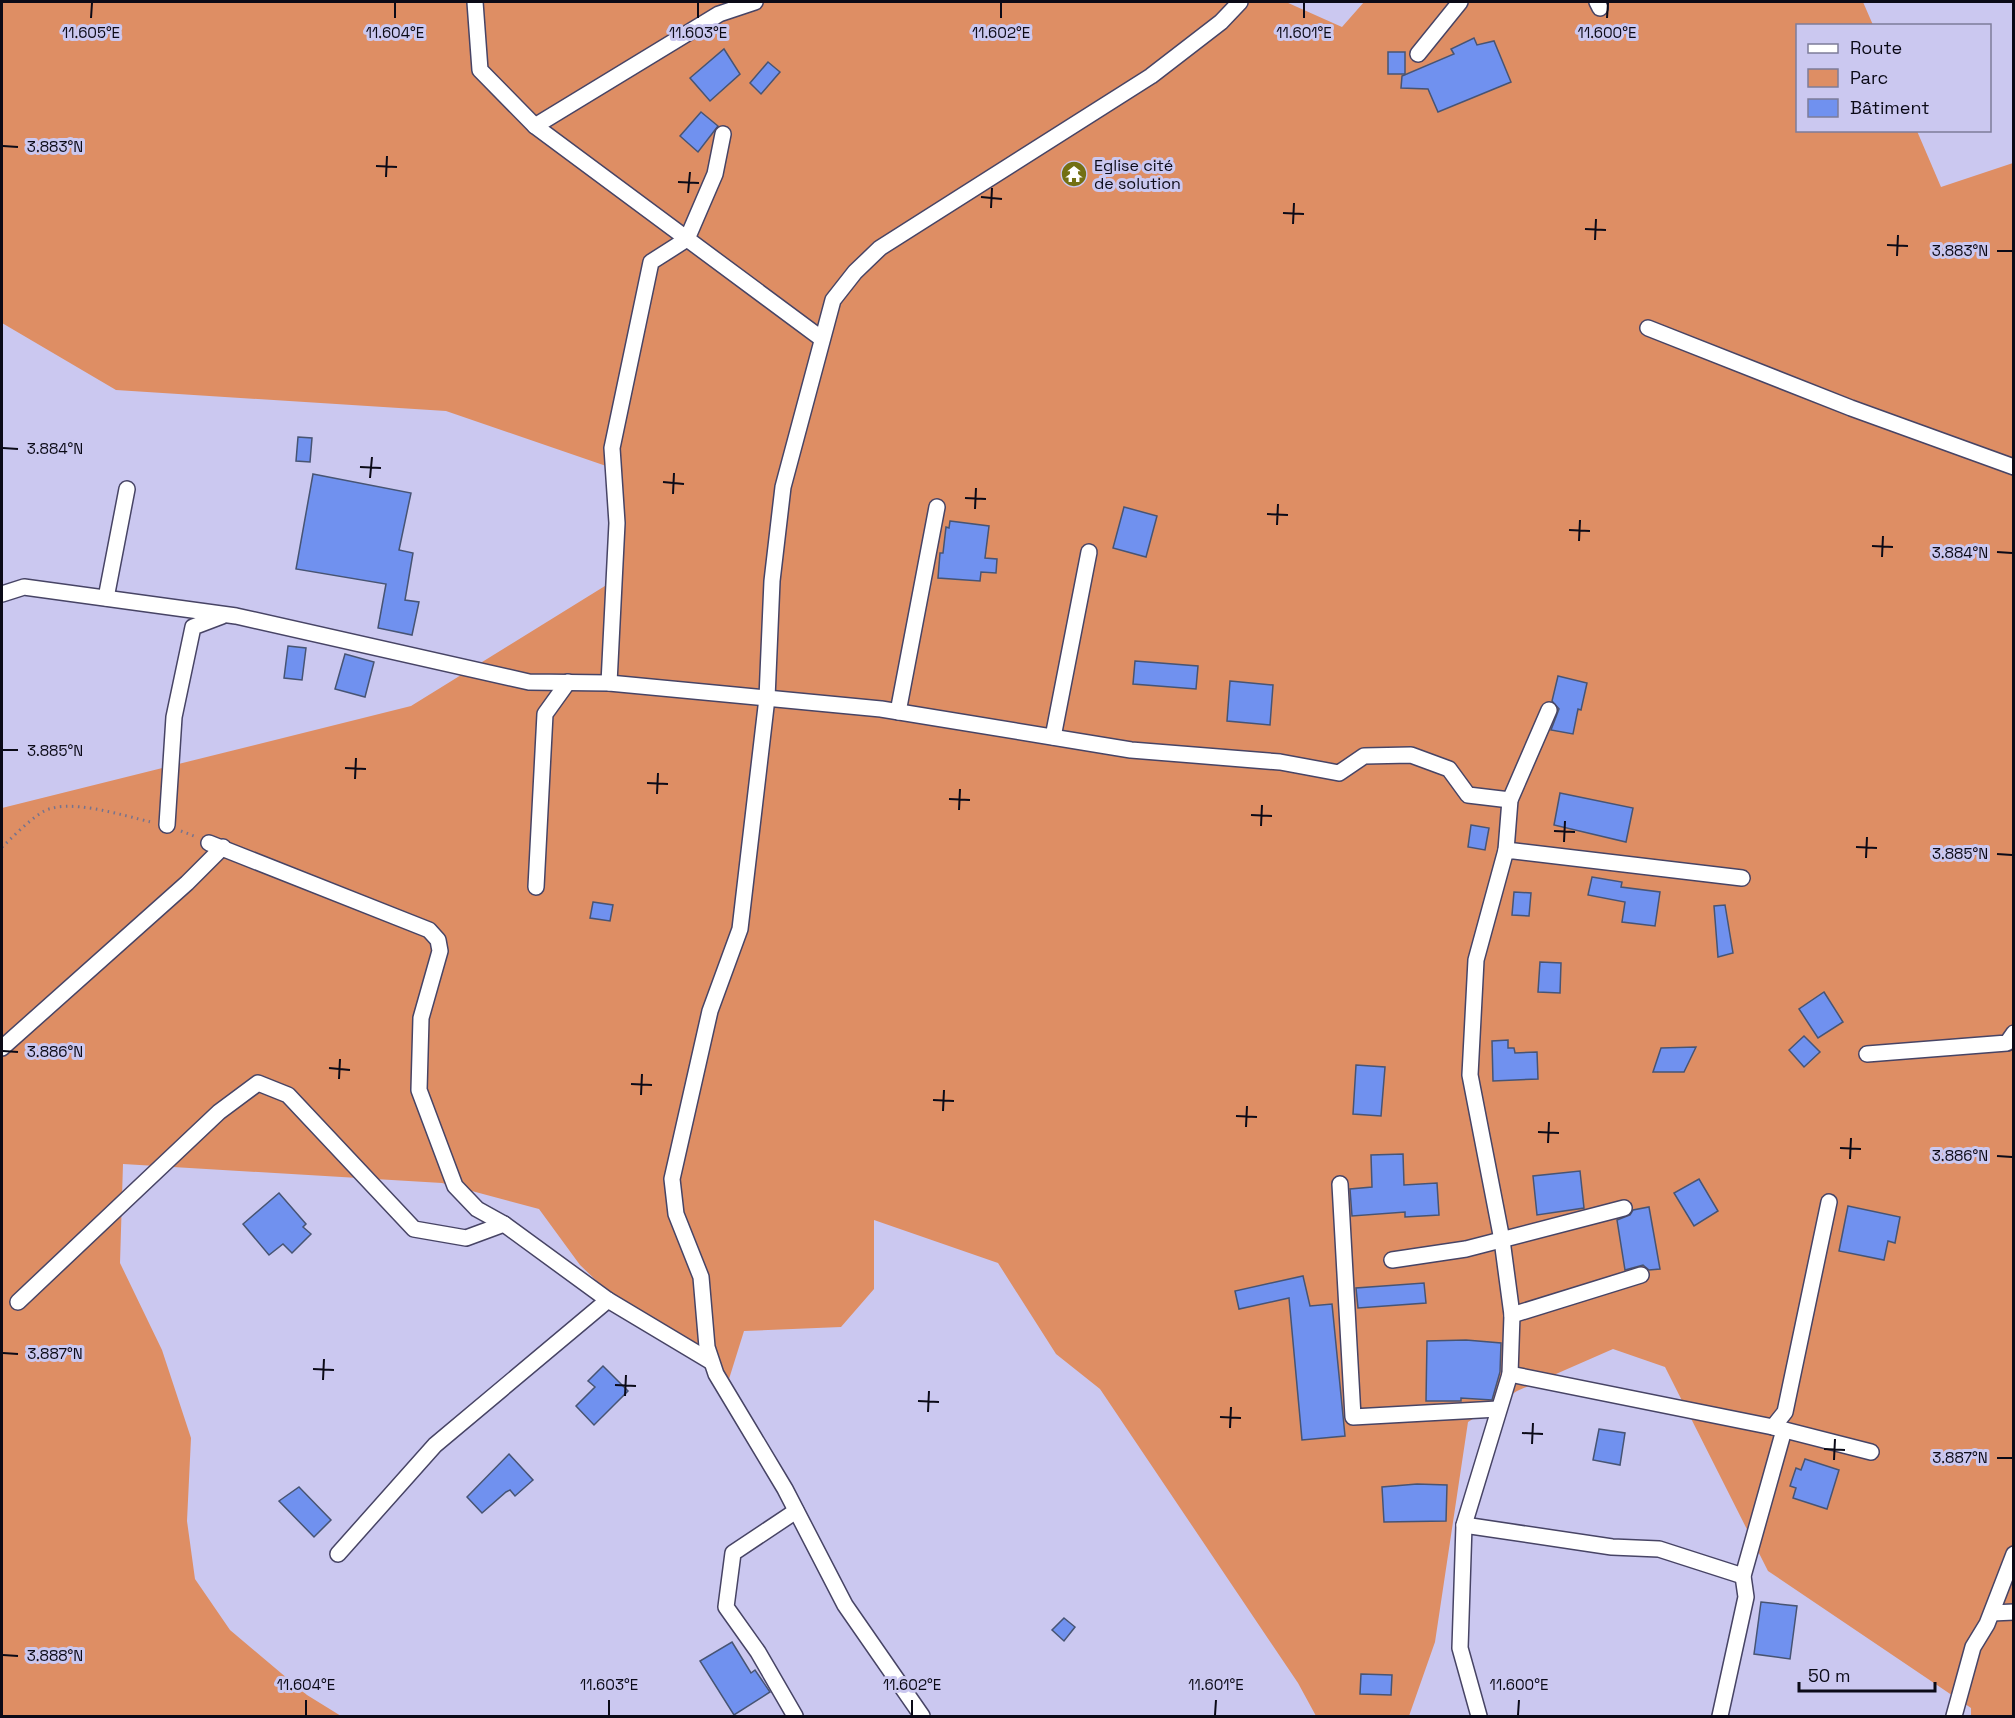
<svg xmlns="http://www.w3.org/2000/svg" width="2015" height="1718" font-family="'Space Grotesk',sans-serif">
<rect width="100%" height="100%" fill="#cbc8f0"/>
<polygon fill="#de8e64" points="2,2 1286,2 1342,27 1364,2 1863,2 1873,25 1798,26 1798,130 1917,131 1941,187 2013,163 2013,1716 1971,1716 1971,1708 1768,1571 1665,1367 1613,1349 1517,1391 1468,1422 1435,1642 1409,1716 1316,1716 1298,1683 1100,1389 1056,1354 998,1263 874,1220 874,1289 841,1327 744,1331 729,1379 651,1333 580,1265 539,1209 442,1183 123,1164 120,1263 162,1350 191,1438 187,1521 195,1579 230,1630 307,1695 341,1716 2,1716 2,808 411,706 613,581 612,468 446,411 116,390 2,323"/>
<g fill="#7091ef" stroke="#475473" stroke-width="1.5">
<polygon points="1474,38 1477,45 1494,41 1511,82 1438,112 1428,89 1401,88 1402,76 1454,54 1451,49"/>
<polygon points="724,49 740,74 710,101 690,78"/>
<rect x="1388" y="52" width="17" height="22"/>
<polygon points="768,62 780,72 761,94 750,83"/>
<polygon points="701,112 718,126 698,152 680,136"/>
<polygon points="298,437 312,438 310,462 296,461"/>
<polygon points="313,474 411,493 399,550 413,553 405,600 419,602 412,635 378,628 386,584 296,569"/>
<polygon points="1124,507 1157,516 1146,557 1113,548"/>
<polygon points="950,521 989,526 985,558 997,559 996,573 981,572 980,581 938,578 940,553 943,553 946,527 949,528"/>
<polygon points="288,646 306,648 302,680 284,678"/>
<polygon points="345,654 374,662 365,697 335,689"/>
<polygon points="1135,661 1198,666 1196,689 1133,684"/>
<polygon points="1558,676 1587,683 1581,710 1578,709 1573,734 1551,730 1559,709 1552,701"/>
<polygon points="1230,681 1273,685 1270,725 1227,721"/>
<polygon points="1560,793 1633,808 1626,842 1554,825"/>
<polygon points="1471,825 1489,828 1485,850 1468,847"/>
<polygon points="1592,877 1622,882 1621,887 1660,892 1655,926 1622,922 1625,902 1588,895"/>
<polygon points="1514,892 1531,893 1529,916 1512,915"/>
<polygon points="593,902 613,905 610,921 590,918"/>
<polygon points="1725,905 1733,953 1718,957 1714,906"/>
<polygon points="1540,962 1561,963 1560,993 1538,992"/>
<polygon points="1824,992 1843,1022 1818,1038 1799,1009"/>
<polygon points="1804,1036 1820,1052 1804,1067 1789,1050"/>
<polygon points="1508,1040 1508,1048 1514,1048 1515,1053 1537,1052 1538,1079 1493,1081 1492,1041"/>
<polygon points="1696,1047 1684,1072 1653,1072 1661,1048"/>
<polygon points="1356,1065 1385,1067 1381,1116 1353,1114"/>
<polygon points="1403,1154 1404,1185 1437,1183 1439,1215 1405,1217 1405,1212 1352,1216 1350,1189 1372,1187 1371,1155"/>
<polygon points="1580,1171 1584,1208 1537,1215 1533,1176"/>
<polygon points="1699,1179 1718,1211 1694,1226 1674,1193"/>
<polygon points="279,1193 306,1224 303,1227 311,1234 292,1253 283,1244 269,1255 243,1224"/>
<polygon points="1848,1206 1900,1217 1895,1243 1888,1241 1884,1260 1839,1251"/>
<polygon points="1649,1207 1660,1269 1649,1270 1643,1265 1625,1270 1617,1220 1630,1215 1633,1210"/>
<polygon points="1303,1276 1310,1306 1332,1304 1345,1436 1302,1440 1289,1298 1239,1309 1235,1291"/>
<polygon points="1424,1283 1426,1303 1358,1308 1356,1288"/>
<polygon points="1466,1340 1501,1343 1500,1372 1492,1400 1461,1398 1461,1401 1426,1401 1427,1341"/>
<polygon points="603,1366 628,1391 594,1425 576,1406 595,1387 588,1381"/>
<polygon points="1599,1429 1625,1433 1620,1465 1593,1460"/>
<polygon points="509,1454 533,1480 515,1496 510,1490 506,1492 482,1513 467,1497"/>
<polygon points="1805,1459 1839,1470 1827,1509 1793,1498 1796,1488 1790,1486 1796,1468 1801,1470"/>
<polygon points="1417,1484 1447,1485 1446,1521 1384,1522 1382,1487"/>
<polygon points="299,1487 331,1520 314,1537 279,1501"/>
<polygon points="1761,1602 1797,1606 1790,1659 1754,1654"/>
<polygon points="1064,1618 1075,1627 1064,1641 1052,1630"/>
<polygon points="732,1642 751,1673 755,1670 770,1692 734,1715 700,1661"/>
<polygon points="1361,1674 1392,1675 1391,1695 1360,1694"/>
</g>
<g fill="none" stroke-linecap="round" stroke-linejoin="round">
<g stroke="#474465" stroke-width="18">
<g id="street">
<polyline points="475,2 480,70 535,126 822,339"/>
<polyline points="1597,2 1600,8"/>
<polyline points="1418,54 1460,2"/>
<polyline points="535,126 719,14 755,2"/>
<polyline points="1648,328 1851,408 2014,467"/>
<polyline points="2,594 24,587 236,616 529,682 609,683 881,709 1131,750 1280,762 1339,773 1364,756 1411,755 1449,769 1468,795 1510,800"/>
<polyline points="106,598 127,489"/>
<polyline points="609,683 617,523 612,448 651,262 687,239 715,174 723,134"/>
<polyline points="898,712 937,507"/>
<polyline points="1053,737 1089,552"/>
<polyline points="167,825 174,717 193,627 222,616"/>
<polyline points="209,843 429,930 438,940 440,951 421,1018 419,1090 455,1186 477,1209 504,1224 608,1300 710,1361"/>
<polyline points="1506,850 1510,800 1549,710"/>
<polyline points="536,887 545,714 568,682"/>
<polyline points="2,1048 187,883 223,847"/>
<polyline points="1867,1054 2007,1043 2014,1033"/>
<polyline points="1340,1184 1353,1417 1498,1409"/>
<polyline points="1392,1260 1466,1249 1624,1208"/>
<polyline points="18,1302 219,1112 258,1083 288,1095 414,1229 466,1238 504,1224"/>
<polyline points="1512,1315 1641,1275"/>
<polyline points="1510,1374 1773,1427 1871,1452"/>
<polyline points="1773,1427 1785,1412 1829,1202"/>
<polyline points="1464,1525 1612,1547 1659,1549 1743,1576"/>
<polyline points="338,1554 435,1445 608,1300"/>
<polyline points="1992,1613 2014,1612"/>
<polyline points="795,1716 758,1652 726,1607 733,1553 796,1511"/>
<polyline points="922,1716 845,1605 785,1489 716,1374 707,1347 701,1277 676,1214 672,1179 710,1011 740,929 767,698 772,581 783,487 833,300 855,272 880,248 1151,76 1221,22 1240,2"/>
<polyline points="1479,1716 1460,1648 1464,1525 1510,1374 1512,1315 1502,1240 1470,1075 1476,960 1506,850 1742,878"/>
<polyline points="1720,1716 1746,1597 1743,1576 1784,1430"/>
<polyline points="1954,1716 1973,1647 1987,1624 2014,1554"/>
</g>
</g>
<g stroke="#75738e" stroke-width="3" stroke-dasharray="1.5 4.5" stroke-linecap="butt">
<polyline points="181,831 194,836"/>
<path d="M2,847C14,836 27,822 41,813C65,796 124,816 151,822"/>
</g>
<use href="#street" stroke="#fff" stroke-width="15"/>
</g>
<path fill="none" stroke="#0b0a17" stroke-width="2" d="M91,18L92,3M395,18V3M698,18V3M1001,18V3M1304,18V3M1607,18L1608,3M3,146L18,147M376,166L397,167M386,177L387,156M678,182L699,183M688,193L690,172M981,197L1002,199M991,208L992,188M1283,213L1304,214M1293,224L1294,203M1585,229L1606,230M1595,240L1596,219M1887,245L1908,246M1997,251H2012M1897,256L1898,235M3,448L18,449M360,467L381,468M370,478L372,457M663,482L684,484M673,494L674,473M965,498L986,499M975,509L976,488M1267,514L1288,515M1277,525L1278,504M1569,530L1590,531M1579,541L1580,520M1872,546L1893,547M1997,552L2012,553M1882,557L1883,536M3,750H18M345,768L366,769M355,779L356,758M647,783L668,784M657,794L658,773M949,799L970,800M959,810L960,789M1251,815L1272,816M1261,826L1262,805M1554,831L1575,832M1564,842L1565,821M1856,847L1877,848M1997,854L2012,855M1866,858L1867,837M3,1051L18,1052M329,1068L350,1070M339,1079L340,1059M631,1084L652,1085M641,1095L642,1074M933,1100L954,1101M943,1111L944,1090M1236,1116L1257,1117M1246,1127L1247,1106M1538,1132L1559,1133M1548,1143L1549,1122M1840,1148L1861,1149M1997,1156L2012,1157M1850,1159L1851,1138M3,1353L18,1354M313,1369L334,1370M323,1380L324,1359M615,1385L636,1386M625,1396L626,1375M918,1401L939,1402M928,1412L929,1391M1220,1417L1241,1418M1230,1428L1231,1407M1522,1433L1543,1434M1532,1444L1533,1423M1824,1449L1845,1450M1997,1458H2012M1834,1460L1835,1439M3,1655L18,1656M306,1715V1700M609,1715V1700M912,1715V1700M1215,1715L1216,1700M1518,1715L1519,1700"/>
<defs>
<g id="temple-disc" transform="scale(1.35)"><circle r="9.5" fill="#737013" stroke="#cbc8f0"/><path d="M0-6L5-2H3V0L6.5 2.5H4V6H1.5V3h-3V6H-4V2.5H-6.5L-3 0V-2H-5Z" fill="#fff"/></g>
</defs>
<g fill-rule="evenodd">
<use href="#temple-disc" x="1074" y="174"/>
</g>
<g text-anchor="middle" stroke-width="6" stroke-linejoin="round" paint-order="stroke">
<g font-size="16" fill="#0b0a17" stroke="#cbc8f0" text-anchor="start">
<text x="1094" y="171">Eglise cité<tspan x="1094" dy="18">de solution</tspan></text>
</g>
</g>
<g font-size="15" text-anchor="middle" fill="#0b0a17" stroke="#cbc8f0" stroke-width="6" stroke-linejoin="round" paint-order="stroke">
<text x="91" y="38">11.605°E</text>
<text x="395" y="38">11.604°E</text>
<text x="698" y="38">11.603°E</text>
<text x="1001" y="38">11.602°E</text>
<text x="1304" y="38">11.601°E</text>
<text x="1607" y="38">11.600°E</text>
<text x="55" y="152">3.883°N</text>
<text x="1960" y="256">3.883°N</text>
<text x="55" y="454">3.884°N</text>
<text x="1960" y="558">3.884°N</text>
<text x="55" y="756">3.885°N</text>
<text x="1960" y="859">3.885°N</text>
<text x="55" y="1057">3.886°N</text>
<text x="1960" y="1161">3.886°N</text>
<text x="55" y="1359">3.887°N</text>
<text x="1960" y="1463">3.887°N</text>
<text x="55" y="1661">3.888°N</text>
<text x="306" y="1690">11.604°E</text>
<text x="609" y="1690">11.603°E</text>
<text x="912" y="1690">11.602°E</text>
<text x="1216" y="1690">11.601°E</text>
<text x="1519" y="1690">11.600°E</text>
</g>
<rect width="2015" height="1718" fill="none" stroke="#0b0a17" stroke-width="6"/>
<rect x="1796" y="24" width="195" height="108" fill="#cbc8f0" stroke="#7e7c99" stroke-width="1.5"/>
<rect x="1808" y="44" width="30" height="9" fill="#ffffff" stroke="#7e7c99" stroke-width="1.5"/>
<text x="1850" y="54" font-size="18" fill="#0b0a17">Route</text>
<rect x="1808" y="69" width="30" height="18" fill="#de8e64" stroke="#7e7c99" stroke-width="1.5"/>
<text x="1850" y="84" font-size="18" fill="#0b0a17">Parc</text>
<rect x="1808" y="99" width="30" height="18" fill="#7091ef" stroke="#7e7c99" stroke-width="1.5"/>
<text x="1850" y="114" font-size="18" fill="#0b0a17">Bâtiment</text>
<path d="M1799 1682v9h136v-9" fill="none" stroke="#0b0a17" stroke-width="3"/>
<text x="1808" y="1682" font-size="18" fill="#0b0a17" stroke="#cbc8f0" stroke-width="4.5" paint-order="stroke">50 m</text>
</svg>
